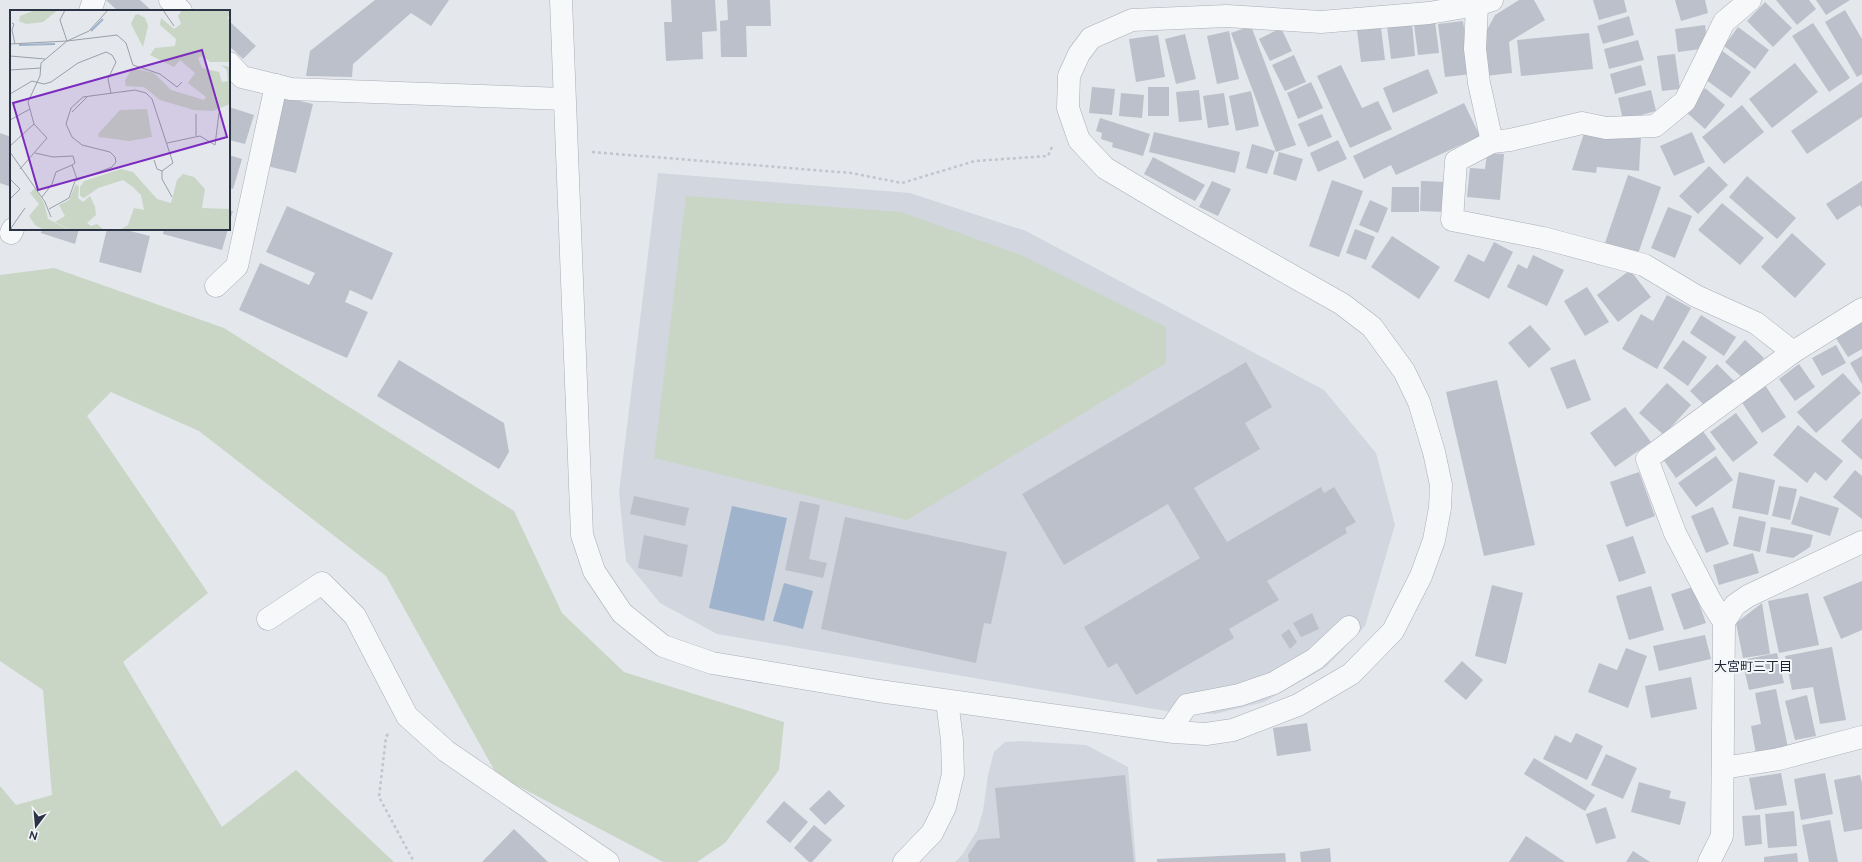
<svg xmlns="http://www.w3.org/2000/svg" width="1862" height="862" font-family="Raleway,'Noto Sans JP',sans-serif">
<rect width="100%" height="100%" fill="#e4e7ec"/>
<g fill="#d2d6de">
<polygon points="658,173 910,193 1026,231 1324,390 1376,453 1395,525 1365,626 1326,667 1264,702 1215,714 1172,712 717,634 660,603 626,561 619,492"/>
<polygon points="1022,741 1086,745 1128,767 1136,862 955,862 962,855 977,831 983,811 988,775 994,752 1005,742"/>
</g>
<g fill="#c9d6c5">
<polygon points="686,196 901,212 1021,255 1166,327 1166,363 907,520 654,458"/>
<polygon points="54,268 224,328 514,511 562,613 624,672 784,722 779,770 725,843 697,862 663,862 497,775 386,576 199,431 111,392 87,416 208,593 123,662 222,827 296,770 394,862 0,862 0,786 16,805 52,795 43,690 0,661 0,275"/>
</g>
<g fill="#9fb4cc">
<polygon points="732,506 787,518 764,621 709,608"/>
<polygon points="784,583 813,591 803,629 773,621"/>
</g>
<g fill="#bbc0ca">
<polygon points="106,0 140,0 152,11 118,11"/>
<polygon points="375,0 449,0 431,26 411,13 353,64 352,77 306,76 310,51"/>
<polygon points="671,0 715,0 717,31 702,32 703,59 666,61 664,22 672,22"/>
<polygon points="727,0 770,0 771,26 746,26 747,57 721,57 720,21 728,20"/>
<polygon points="1519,0 1534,0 1545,20 1509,42 1512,73 1485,76 1482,39 1495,15"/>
<polygon points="1593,0 1624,0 1627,12 1599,20"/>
<polygon points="1675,0 1705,0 1708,13 1681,21"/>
<polygon points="1776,0 1809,0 1816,9 1797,25"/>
<polygon points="1816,0 1850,0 1826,15"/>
<polygon points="1765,2 1792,28 1773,47 1747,21"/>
<polygon points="1845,10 1862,39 1862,74 1857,77 1825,22"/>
<polygon points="1629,16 1634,35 1603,44 1597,26"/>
<polygon points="229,21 256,46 243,59 229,46"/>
<polygon points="1435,21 1439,53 1418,55 1414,25"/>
<polygon points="1463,21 1471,74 1445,77 1438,24"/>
<polygon points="1412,23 1415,56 1391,59 1387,26"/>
<polygon points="1813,23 1850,78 1829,92 1792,36"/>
<polygon points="1705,25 1708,48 1678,52 1675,29"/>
<polygon points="1251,26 1296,145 1276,152 1231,33"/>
<polygon points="1738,27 1769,50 1755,69 1724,46"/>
<polygon points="1281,28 1292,51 1270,61 1259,39"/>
<polygon points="1381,28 1385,60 1361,62 1357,30"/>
<polygon points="1229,31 1239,79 1217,84 1207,36"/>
<polygon points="1589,33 1593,69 1521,76 1517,40"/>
<polygon points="1185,34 1196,79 1176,84 1165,39"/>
<polygon points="1158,35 1165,77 1136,82 1129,39"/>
<polygon points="1638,40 1644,60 1609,69 1604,49"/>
<polygon points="1721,50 1751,72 1731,98 1702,77"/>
<polygon points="1675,54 1680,89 1662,91 1657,56"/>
<polygon points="1294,55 1306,82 1285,91 1272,65"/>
<polygon points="1795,63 1818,92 1772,128 1749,99"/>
<polygon points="1341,65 1362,108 1378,101 1392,129 1350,148 1317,76"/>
<polygon points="1641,65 1646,85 1615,94 1610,74"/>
<polygon points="1428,69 1438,93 1393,113 1383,88"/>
<polygon points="1311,82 1323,108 1298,119 1287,93"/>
<polygon points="1862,82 1862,117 1807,154 1791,131"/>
<polygon points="1092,87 1115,89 1112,115 1089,113"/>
<rect x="1148" y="87" width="21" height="29"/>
<polygon points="1705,88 1725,105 1705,129 1685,111"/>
<polygon points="1199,90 1202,120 1179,122 1176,92"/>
<polygon points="1651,90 1656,111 1623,120 1618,98"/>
<polygon points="1251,91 1259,126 1236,131 1229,96"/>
<polygon points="1121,93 1144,95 1142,118 1119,116"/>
<polygon points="1224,93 1229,125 1208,128 1203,96"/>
<polygon points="283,97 313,104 296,173 267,166"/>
<polygon points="1464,103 1480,136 1396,175 1391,165 1364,179 1353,156"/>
<polygon points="1742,105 1764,132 1724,164 1702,137"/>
<polygon points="229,107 254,115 245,144 229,140"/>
<polygon points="1322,114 1332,137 1308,147 1298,124"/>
<polygon points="1100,118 1150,134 1143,156 1112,147 1113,143 1101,139 1102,133 1096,131"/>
<polygon points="1154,132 1240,152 1235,173 1149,152"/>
<polygon points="1692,132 1705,162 1674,176 1660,146"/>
<polygon points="0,133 11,137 11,187 0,183"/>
<polygon points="1584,133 1641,136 1639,171 1597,167 1596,173 1572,170"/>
<polygon points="1338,140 1347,159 1318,172 1310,153"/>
<polygon points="1252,144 1275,151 1267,174 1246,168"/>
<polygon points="1279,152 1303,159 1296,181 1273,174"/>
<polygon points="1487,153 1504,154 1500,200 1467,197 1470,168 1485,169"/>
<polygon points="229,155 242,159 233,189 229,188"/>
<polygon points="1153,157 1205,185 1195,201 1144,174"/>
<polygon points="1709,166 1728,185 1698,214 1679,196"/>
<polygon points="1628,175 1661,187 1638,254 1605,243"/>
<polygon points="1747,176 1796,218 1777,239 1729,197"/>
<polygon points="1332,180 1363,191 1339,257 1309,246"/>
<polygon points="1212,181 1231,189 1218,216 1199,207"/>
<polygon points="1421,181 1447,182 1445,212 1420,211"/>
<polygon points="1862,181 1862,208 1860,205 1837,220 1826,204"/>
<polygon points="1392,187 1419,187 1419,212 1391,212"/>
<polygon points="1370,200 1388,208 1378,233 1359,225"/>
<polygon points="1722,203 1764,238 1740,265 1698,230"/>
<polygon points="287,206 393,253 372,300 350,290 345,302 368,312 347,358 239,310 260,263 309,285 315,273 266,252"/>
<polygon points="1668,207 1692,216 1675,258 1651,248"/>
<polygon points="229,210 233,211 229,224"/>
<polygon points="42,229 79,229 75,244 41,233"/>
<polygon points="107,229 122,229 150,236 141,273 99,262"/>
<polygon points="164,229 228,229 222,250 163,234"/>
<polygon points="1355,229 1375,237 1366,260 1346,253"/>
<polygon points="1792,233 1826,264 1795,298 1761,267"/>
<polygon points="1392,236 1440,267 1419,299 1371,267"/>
<polygon points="1494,242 1513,252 1489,299 1454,281 1468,254 1484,262"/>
<polygon points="1533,255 1564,270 1547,306 1507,287 1518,264 1527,269"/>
<polygon points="1630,270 1651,297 1618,322 1597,295"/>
<polygon points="1587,287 1609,322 1585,336 1564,301"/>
<polygon points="1667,295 1691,308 1657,369 1622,349 1641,314 1653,321"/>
<polygon points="1701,315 1736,337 1724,356 1690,333"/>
<polygon points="1862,318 1862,349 1848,357 1834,335"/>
<polygon points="1530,325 1551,349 1529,368 1508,343"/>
<polygon points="1683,340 1707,357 1688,386 1663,368"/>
<polygon points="1745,340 1764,358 1744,379 1725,362"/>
<polygon points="1836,345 1846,363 1822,376 1812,358"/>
<polygon points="1862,356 1862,384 1850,363"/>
<polygon points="1575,359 1591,400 1567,409 1550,368"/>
<polygon points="399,360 504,423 509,452 499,469 377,396"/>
<polygon points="1246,362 1272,407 1245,423 1260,449 1194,488 1227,542 1321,487 1324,493 1334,487 1356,522 1345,528 1347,533 1267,581 1279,600 1229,629 1234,638 1136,695 1117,663 1108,668 1084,627 1200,558 1168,504 1064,565 1022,494"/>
<polygon points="1717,364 1734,381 1707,408 1690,391"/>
<polygon points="1799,364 1815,387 1795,401 1779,379"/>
<polygon points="1843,373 1861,393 1816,433 1797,412"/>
<polygon points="1497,380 1535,545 1484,556 1446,392"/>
<polygon points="1667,383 1691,405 1664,435 1639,413"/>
<polygon points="1765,385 1786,417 1762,433 1741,401"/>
<polygon points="1625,407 1651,442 1615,467 1590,433"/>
<polygon points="1736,413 1758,443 1733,462 1710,432"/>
<polygon points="1862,418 1862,460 1841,441"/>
<polygon points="1798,425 1843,461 1826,481 1815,472 1807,483 1773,455"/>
<polygon points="1702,430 1716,449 1676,478 1663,459"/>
<polygon points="1716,456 1733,480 1696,507 1678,483"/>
<polygon points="1855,470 1862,476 1862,519 1833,497"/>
<polygon points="1639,472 1655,516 1626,527 1610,482"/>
<polygon points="1739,472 1775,480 1768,515 1732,508"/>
<polygon points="1779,486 1797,489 1790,520 1772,516"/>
<polygon points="634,496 689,508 685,526 630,514"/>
<polygon points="1800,496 1839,508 1830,536 1791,524"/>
<polygon points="800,501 820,505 809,559 827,563 823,578 785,570"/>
<polygon points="1713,507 1729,544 1706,553 1691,516"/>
<polygon points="1739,516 1766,522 1760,552 1733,546"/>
<polygon points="845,517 1007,552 991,624 984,623 976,663 821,629"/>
<polygon points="1771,527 1813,535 1810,547 1793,558 1766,553"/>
<polygon points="644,535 688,545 682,577 638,568"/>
<polygon points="1633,536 1646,573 1619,582 1606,545"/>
<polygon points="1753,553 1759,573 1719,585 1713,565"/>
<polygon points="1862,581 1862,630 1841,639 1823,597"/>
<polygon points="1492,585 1523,593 1506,664 1475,656"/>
<polygon points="1651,586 1664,630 1629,640 1616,596"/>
<polygon points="1693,587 1706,623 1684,630 1671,594"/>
<polygon points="1808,593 1819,645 1779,653 1768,601"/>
<polygon points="1762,603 1770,654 1743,658 1736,623"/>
<polygon points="1312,613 1319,629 1301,637 1293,623"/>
<polygon points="1289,629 1297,642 1290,649 1281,635"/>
<polygon points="1705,635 1711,659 1659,671 1653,646"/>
<polygon points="1832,647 1846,720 1820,724 1813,687 1792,690 1785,656"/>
<polygon points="1626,648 1647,656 1628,708 1588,692 1599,663 1617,670"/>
<polygon points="1777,653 1784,683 1749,690 1742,660"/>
<polygon points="1462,661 1483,680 1466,700 1444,681"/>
<polygon points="1691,677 1697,709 1651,718 1645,686"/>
<polygon points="1776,689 1788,748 1756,754 1751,726 1761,724 1755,693"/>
<polygon points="1807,695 1816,736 1795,740 1785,701"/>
<polygon points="1307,723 1311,751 1277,756 1273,728"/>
<polygon points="1576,733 1603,746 1587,780 1543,759 1555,735 1571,743"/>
<polygon points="1606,754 1637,768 1623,799 1591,785"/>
<polygon points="1534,758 1595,795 1585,811 1524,774"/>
<polygon points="1781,773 1787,805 1755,810 1749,778"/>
<polygon points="1825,773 1833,814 1801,820 1794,779"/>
<polygon points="1125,775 1134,862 969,862 968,855 978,840 1000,838 995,788"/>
<polygon points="1860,775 1862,783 1862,829 1844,832 1834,780"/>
<polygon points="1639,782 1671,791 1669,798 1686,802 1680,825 1631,812"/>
<polygon points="829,790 845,806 825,825 809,809"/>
<polygon points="784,801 808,822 790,843 766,822"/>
<polygon points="1606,807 1616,838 1596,844 1586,814"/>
<polygon points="1794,811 1797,846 1768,848 1765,814"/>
<polygon points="1760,815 1762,844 1745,846 1742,816"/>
<polygon points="1830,820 1838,862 1809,862 1802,825"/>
<polygon points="814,825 832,840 812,862 809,862 794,848"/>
<polygon points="514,829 548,862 482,862"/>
<polygon points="1526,836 1565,862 1509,862"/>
<polygon points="1330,848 1331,862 1301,862 1300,852"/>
<polygon points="1633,851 1650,862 1626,862"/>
<polygon points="1285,853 1286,862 1157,862 1157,859"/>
<polygon points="1797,853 1798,862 1764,862 1764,857"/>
</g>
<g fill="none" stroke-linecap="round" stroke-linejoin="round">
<g stroke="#a9aeb7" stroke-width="23">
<g id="minor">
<polyline points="170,0 181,11"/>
<polyline points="561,0 582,535 594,571 622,613 663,646 712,663 879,691 1174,732 1206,734 1233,730 1298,705 1351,674 1393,631 1421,576 1434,540 1440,508 1441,485 1434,452 1419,402 1404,371 1372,327 1342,304 1174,209 1105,168 1079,140 1068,108 1069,76 1079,54 1091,38 1132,20 1227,16 1321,22 1429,13 1477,5 1492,0"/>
<polyline points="1477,5 1475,49 1479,83 1492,142 1456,161 1452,220 1543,238 1644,265 1696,296 1756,323 1793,352"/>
<polyline points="90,11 94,0"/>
<polyline points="229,63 242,77 291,89 564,99"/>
<polyline points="1492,142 1510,140 1582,123 1606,128 1655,126 1685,101 1724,22 1750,0"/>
<polyline points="11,233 13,229"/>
<polyline points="216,286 237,266 276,85"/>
<polyline points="268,619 322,583 355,616 407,716 446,751 608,862"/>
<polyline points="1724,622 1735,605 1748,596 1862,542"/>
<polyline points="1169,731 1187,705 1239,695 1274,683 1315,659 1349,627"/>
<polyline points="1723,768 1779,759 1862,737"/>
<polyline points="904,862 932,833 945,807 953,774 952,740 947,701"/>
<polyline points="1709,862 1722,836 1724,622 1710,600 1675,533 1647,459 1793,352 1862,309"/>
</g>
</g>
<g stroke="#c2c5cb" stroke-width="2.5" stroke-dasharray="3 3" stroke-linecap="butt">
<polyline points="592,152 851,173 902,183 975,161 1048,156 1053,145"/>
<polyline points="388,734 386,737 379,797 414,862"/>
</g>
<use href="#minor" stroke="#f7f8fa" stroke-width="22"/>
</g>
<g text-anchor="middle" stroke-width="4" stroke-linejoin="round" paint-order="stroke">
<g font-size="13" fill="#1d2536" stroke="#f4f6f9">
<text x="1753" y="671">大宮町三丁目</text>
</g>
</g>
<g transform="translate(10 10)">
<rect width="220" height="220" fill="#e4e7ec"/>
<path d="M25,0H48L33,12L16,14L9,11L10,6ZM172,0H220V6L217,7L220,11V52H200L192,46L188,48L192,58L209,62L212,72L218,71L217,60L211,55L220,57V94L203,101L184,100L150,90L134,77L116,76L115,71L122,58L144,63L161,80L194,90L196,87L178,73L185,63L170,50L164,57L140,45L145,38L165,36L166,29L150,15L151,8L164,19L171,14L168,6ZM128,4L135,8L138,16L133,37L121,14L125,5ZM137,99L142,127L119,131L89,127L88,124L110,100ZM111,159L123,162L147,189L161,193L167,170L173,164L184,167L195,179L192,198L220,199V220H110L118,215L124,198L134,200L131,185L123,177L113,170L88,178L74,188L70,186V177L74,171ZM66,174L69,177L68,188L73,192L80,186L85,197L86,205L77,213L81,216L87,214L94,220H61L45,212L55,206L49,195L59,190ZM25,178L34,193L38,209L60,220H34L25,215L19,206L29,194L20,183Z" fill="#c9d6c5"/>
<path fill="none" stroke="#9fb4cc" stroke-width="2" d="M81,21L93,9M9,35L45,34"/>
<path fill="none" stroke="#9a9fa9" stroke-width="1" d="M55,0L50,10L57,31M153,0L164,16M2,13L4,14L2,20L5,34M0,34L57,31L79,21L98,0M0,46L35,49M0,60L31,58M0,84L22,71L34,74L41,72L68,53L96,42L102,45L106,52L98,69L101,83M62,102L77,87M0,110L20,99M186,126V104M157,133L190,126L205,135L209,103M0,136L24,114M0,142L35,192L41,207M25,143L43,147L63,146L65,153L62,155L67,169M144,150L147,159L152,161M10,159L37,128L24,114L18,92L30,66L31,53L57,31L107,25L116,33L123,55L150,64L167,77L172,72M0,169L10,179L0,189M32,187L42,174L46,162L62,155M39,199L59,188L65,171L102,157L106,152L105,147L100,142L72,135L62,127L56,114L61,98L73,87L125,80L136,83L142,89L163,153L152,161V169L162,187M3,220L1,218L15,198"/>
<path fill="#7b2cbf" fill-opacity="0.15" stroke="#7b2cbf" stroke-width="2" d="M192,40L217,127L28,180L3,93Z"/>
<rect width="220" height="220" fill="none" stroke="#2b3445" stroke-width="2"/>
</g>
<g transform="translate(36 826) rotate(196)" stroke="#f4f6f9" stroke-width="3" paint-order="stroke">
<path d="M0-3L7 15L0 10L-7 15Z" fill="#2b3445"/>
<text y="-6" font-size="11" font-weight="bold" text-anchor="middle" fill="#2b3445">N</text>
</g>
</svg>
